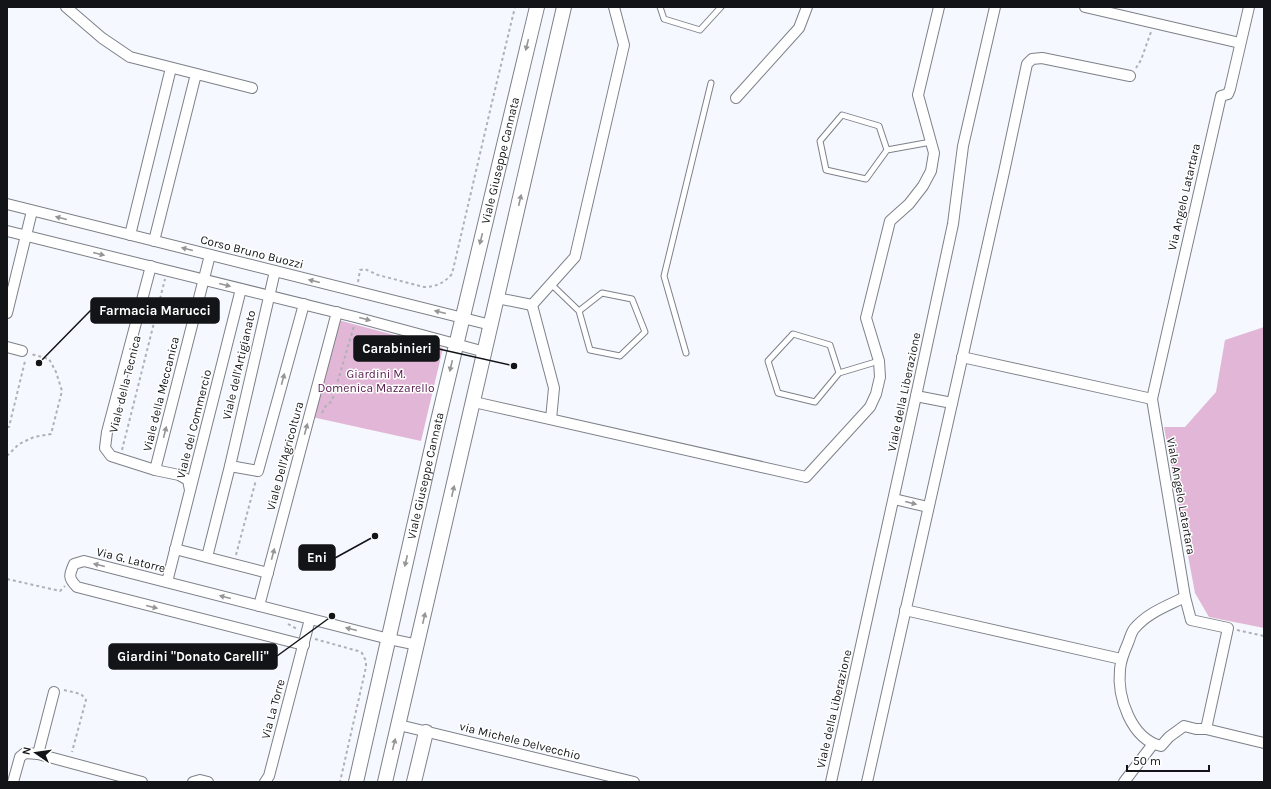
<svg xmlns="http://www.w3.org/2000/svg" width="1271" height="789" font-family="Karla,sans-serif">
<rect width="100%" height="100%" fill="#f5f8fe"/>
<g fill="#e2b6d6">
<polygon points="338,320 443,348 421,441 312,417"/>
<polygon points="1264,327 1264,628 1209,617 1195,593 1164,427 1185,427 1216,392 1225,340"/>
</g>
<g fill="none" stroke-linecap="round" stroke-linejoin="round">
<g stroke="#7d8188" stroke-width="7">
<g id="lane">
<polyline points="660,7 664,19 700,30 721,7"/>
<polyline points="887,150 866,179 826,170 820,141 842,115 879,126 887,150 931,142"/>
<polyline points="551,284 579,311 590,350 620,356 645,332 632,299 602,293 579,311"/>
<polyline points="686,353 664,276 711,83"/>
<polyline points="839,373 815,402 778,393 768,361 793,334 830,345 839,373 879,361"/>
</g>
</g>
<g stroke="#7d8188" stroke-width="12">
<g id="street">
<polyline points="66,7 102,38 130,57 252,88"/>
<polyline points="1085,7 1240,43"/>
<polyline points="736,98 799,28 807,7"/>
<polyline points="7,204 491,325"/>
<polyline points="7,231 355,317 485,352"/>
<polyline points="130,235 171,68"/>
<polyline points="154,241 196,74"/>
<polyline points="151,266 107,432 105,448 111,456 155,470 179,475 188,480 190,490"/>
<polyline points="497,298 532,305"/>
<polyline points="7,313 32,211"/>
<polyline points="7,347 22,351"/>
<polyline points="962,357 1152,399"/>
<polyline points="916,396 952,403"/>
<polyline points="474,402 806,477 870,407 876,394 880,377 879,361 866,318 890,221 909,204 923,186 931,171 934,153 918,95 939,7"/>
<polyline points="551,419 554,388 532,305 575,257 624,45 614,7"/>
<polyline points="230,466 258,471 304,304"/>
<polyline points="155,470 210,255"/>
<polyline points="894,499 928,507"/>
<polyline points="175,549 268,573"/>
<polyline points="207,557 230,466 275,271"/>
<polyline points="167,582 241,289"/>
<polyline points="1185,597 1152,399 1221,96 1228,94 1230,89 1249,7"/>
<path d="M1185,597L1191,620L1228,628L1206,729H1196L1184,726L1169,737L1161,746C1131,739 1117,697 1120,669C1121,659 1124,652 1128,643C1130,638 1131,633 1134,629C1147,613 1167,606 1185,597Z"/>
<polyline points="259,606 337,312"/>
<polyline points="905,610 1121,659"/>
<path d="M304,645L77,587C68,578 69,575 74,564L84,561L389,639L418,645"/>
<polyline points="399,725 634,782"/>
<polyline points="1206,729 1264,743"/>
<polyline points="38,754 54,692"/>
<polyline points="13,782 20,757 25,753 38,754 142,782"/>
<polyline points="193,782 200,780 208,782"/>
<polyline points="265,782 269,776 310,619"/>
<polyline points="831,782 916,396 953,224 963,146 995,7"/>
<polyline points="867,782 1004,172 1027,64 1032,59 1042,58 1130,76"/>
<polyline points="1124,782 1153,744"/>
</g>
</g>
<g stroke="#7d8188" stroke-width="16">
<g id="secondary">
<path id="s1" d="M356,782L437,425L537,7"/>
<polyline points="385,782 564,7"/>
<polyline points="414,782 426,732"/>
</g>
</g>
<g stroke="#aeb1b6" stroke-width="2" stroke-dasharray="3 3" stroke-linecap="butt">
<polyline points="1136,68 1141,60 1151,32"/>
<path d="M358,282L360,270L365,269L378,275L424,287C436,287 444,283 452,274L493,98L515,7"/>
<polyline points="322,413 325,407 332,401 354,326"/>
<polyline points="7,427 9,427 25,361"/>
<polyline points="122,450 165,279"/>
<polyline points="7,456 19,444 34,437 51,434 62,391 56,372 49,359 31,354"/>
<polyline points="236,555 256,480"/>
<polyline points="7,579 60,591 65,586"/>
<polyline points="288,624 297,629"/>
<polyline points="1237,630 1264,636"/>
<polyline points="315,639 358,651 362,653 366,661 366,667 340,782"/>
<polyline points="64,690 81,694 86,700 72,752"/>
</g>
<use href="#lane" stroke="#fff" stroke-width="5"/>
<use href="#street" stroke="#fff" stroke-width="10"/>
<use href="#secondary" stroke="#fff" stroke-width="14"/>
</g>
<defs><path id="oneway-solid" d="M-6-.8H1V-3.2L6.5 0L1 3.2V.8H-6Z"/></defs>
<g fill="#959597">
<use href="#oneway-solid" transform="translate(527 45) rotate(104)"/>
<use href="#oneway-solid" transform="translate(520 200) rotate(-77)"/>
<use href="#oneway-solid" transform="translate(61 218) rotate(-166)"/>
<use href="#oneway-solid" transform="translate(481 239) rotate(104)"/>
<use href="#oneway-solid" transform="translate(187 249) rotate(-166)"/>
<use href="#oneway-solid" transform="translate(99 254) rotate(14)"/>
<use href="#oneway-solid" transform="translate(314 281) rotate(-166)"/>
<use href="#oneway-solid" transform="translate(225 285) rotate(14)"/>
<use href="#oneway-solid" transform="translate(440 312) rotate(-166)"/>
<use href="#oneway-solid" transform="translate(365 319) rotate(15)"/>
<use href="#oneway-solid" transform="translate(451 366) rotate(103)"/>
<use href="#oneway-solid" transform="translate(283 379) rotate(-75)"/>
<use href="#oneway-solid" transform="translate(306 429) rotate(-75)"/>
<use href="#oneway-solid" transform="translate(165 432) rotate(-76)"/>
<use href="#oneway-solid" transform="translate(453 491) rotate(-77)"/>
<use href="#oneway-solid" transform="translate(911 503) rotate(14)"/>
<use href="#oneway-solid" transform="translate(273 554) rotate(-75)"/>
<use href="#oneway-solid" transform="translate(406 561) rotate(103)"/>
<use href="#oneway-solid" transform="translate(99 565) rotate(-166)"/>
<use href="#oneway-solid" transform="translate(225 597) rotate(-166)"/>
<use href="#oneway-solid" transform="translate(152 607) rotate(14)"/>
<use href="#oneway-solid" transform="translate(424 618) rotate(-77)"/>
<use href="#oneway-solid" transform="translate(351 629) rotate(-166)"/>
<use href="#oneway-solid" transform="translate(394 744) rotate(-76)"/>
</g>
<g text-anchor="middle" stroke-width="3" stroke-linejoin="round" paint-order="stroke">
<g font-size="12" fill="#131417" stroke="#fff">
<text dy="4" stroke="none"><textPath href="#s1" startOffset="638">Viale Giuseppe Cannata</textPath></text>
<text transform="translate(1184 197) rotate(-77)" y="4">Via Angelo Latartara</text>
<text transform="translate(252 252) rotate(14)" y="4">Corso Bruno Buozzi</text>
<text transform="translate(239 365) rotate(-77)" y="4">Viale dell'Artigianato</text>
<text transform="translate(125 384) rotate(-76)" y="4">Viale della Tecnica</text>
<text transform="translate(904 392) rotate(-78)" y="4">Viale della Liberazione</text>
<text transform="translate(161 394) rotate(-76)" y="4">Viale della Meccanica</text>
<text transform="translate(194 424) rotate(-76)" y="4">Viale del Commercio</text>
<text transform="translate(285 456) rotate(-75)" y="4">Viale Dell'Agricoltura</text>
<text dy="4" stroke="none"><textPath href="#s1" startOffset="314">Viale Giuseppe Cannata</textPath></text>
<text transform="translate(1181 496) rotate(80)" y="4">Viale Angelo Latartara</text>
<text transform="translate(131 560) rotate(14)" y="4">Via G. Latorre</text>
<text transform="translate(273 709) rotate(-75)" y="4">Via La Torre</text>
<text transform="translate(834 709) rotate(-77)" y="4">Viale della Liberazione</text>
<text transform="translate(520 741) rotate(14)" y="4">via Michele Delvecchio</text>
</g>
<g font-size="12" fill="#56174b" stroke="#fff">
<text x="376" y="378">Giardini M.<tspan x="376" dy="14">Domenica Mazzarello</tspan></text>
</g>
</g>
<path fill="none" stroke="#131417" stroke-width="1.5" d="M39 363L91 310M514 366L439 349M375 536L335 558M332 616L277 656"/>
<g fill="#131417" stroke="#fff" stroke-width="1.5">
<circle cx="39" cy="363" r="4"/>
<circle cx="514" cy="366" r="4"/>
<circle cx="375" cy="536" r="4"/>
<circle cx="332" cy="616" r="4"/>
</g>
<g fill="#131417" stroke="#131417" stroke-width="1.5">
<rect x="91" y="298" width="128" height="25" rx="4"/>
<rect x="354" y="336" width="85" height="25" rx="4"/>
<rect x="299" y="545" width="36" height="25" rx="4"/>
<rect x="109" y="644" width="168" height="25" rx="4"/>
</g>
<g font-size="13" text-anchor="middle" font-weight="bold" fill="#fff">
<text x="155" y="315">Farmacia Marucci</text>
<text x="397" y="353">Carabinieri</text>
<text x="317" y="562">Eni</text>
<text x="193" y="661">Giardini "Donato Carelli"</text>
</g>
<rect width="1271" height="789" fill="none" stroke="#131417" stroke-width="16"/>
<g transform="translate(36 753) rotate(283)" stroke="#ffffff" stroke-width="3" paint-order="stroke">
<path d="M0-3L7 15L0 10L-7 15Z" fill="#131417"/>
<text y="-6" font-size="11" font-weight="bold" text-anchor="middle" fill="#131417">N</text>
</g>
<path d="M1127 765v6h82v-6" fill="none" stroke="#131417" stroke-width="2"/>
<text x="1133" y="765" font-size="12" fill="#131417" stroke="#ffffff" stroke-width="3" paint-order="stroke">50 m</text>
</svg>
